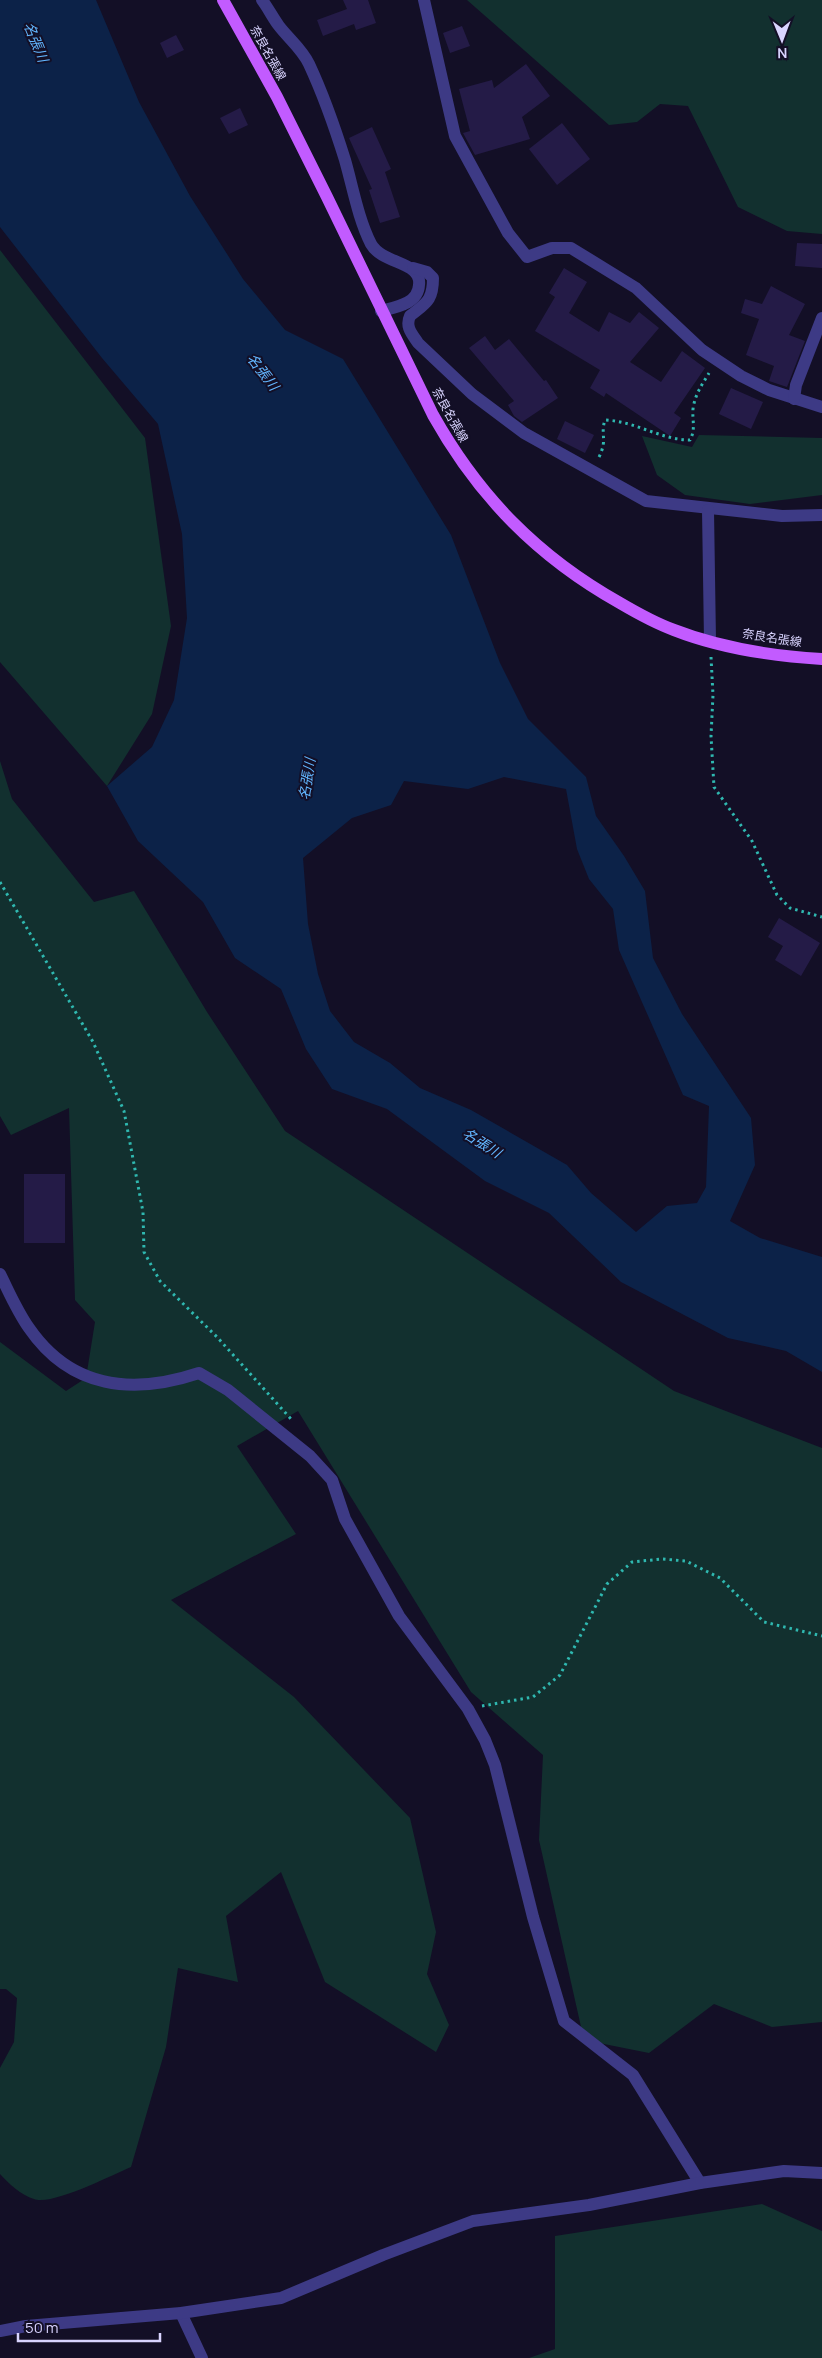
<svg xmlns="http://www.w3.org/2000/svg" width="822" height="2358" font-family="Manrope,'Noto Sans JP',sans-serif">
<rect width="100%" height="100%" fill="#130f26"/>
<g fill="#12302f">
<polygon points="467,0 822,0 822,234 787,231 738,207 688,106 660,104 637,122 609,125"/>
<polygon points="0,250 145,438 171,626 152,714 107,786 0,662"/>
<polygon points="699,435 822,438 822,495 750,504 685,495 657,475 642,436 692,447"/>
<path d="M0,761L12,799L94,902L134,891L207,1012L285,1131L674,1391L822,1448V2022L772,2027L714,2004L649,2053L584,2040L539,1840L543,1755L471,1692L298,1411L237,1446L296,1534L171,1600L294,1697L410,1818L436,1932L427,1974L449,2025L436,2052L325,1982L281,1872L226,1916L238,1982L178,1968L166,2047L131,2167C112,2175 52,2206 34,2199C21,2195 9,2184 0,2174V2068L14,2042L17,1998L6,1989H0V1342L66,1391L86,1378L95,1322L75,1300L69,1108L11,1135L0,1116Z"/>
<polygon points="762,2204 822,2231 822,2358 529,2358 555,2349 555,2236"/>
</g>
<path fill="#0c2248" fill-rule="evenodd" d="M0,0H96L139,102L190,196L243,279L285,330L343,359L451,535L500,663L528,719L586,777L596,816L624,856L645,891L653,958L682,1014L751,1118L755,1165L730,1221L760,1238L822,1257V1372L786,1351L728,1338L621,1282L549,1213L485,1181L387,1109L332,1089L306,1049L281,989L235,958L203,902L138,841L107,786L152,747L174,700L187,618L182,534L158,424L102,358L0,227ZM504,777L566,789L577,849L589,879L613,909L619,950L683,1095L709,1106L706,1187L697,1203L667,1206L636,1232L591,1193L567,1165L471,1110L420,1088L390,1063L354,1042L330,1011L318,974L308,924L303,858L352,818L391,805L404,781L468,789Z"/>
<g fill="#241b47">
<polygon points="343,0 368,0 376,23 356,30 354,24 323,36 317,20 347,9"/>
<polygon points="462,26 470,46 450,53 443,33"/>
<polygon points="176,35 184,50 167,58 160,43"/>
<polygon points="526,64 550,96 522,117 530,139 475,155 463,133 470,131 459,89 492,80 494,88"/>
<polygon points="240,108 248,125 229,134 220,118"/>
<polygon points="562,123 590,159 557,185 529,149"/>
<polygon points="372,127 391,169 385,172 400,217 380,223 369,190 372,189 349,138"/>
<polygon points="797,243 822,244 822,268 795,266"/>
<polygon points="564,268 587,282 569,313 599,332 609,312 630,323 639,312 659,328 630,362 661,382 682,351 705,368 674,413 681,418 670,436 606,393 604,397 590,388 600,370 535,331 555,297 549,293"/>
<polygon points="771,286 805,304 789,335 805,341 787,387 769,381 774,366 746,355 759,319 741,313 745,299 762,304"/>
<polygon points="485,336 495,350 509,339 544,381 546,380 558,398 522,422 514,416 508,405 514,401 469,348"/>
<polygon points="731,388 763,402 751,429 719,414"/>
<polygon points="565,421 594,435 585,453 557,439"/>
<polygon points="779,918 820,943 801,976 775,960 783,946 768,937"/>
<rect x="24" y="1174" width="41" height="69"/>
</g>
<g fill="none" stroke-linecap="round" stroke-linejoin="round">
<g stroke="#2fb8b0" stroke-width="3" stroke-dasharray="2.5 4" stroke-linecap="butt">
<path d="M599,457C608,439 600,435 605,420C635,421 661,440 690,440C696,429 692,420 693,409C695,394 702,385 709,373"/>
<polyline points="711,657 713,695 711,736 714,787 752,841 777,895 790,908 822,917"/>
<polyline points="0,882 93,1042 124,1111 143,1212 144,1252 160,1281 217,1337 291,1419"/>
<polyline points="482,1706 533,1697 560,1675 607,1584 632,1562 662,1559 686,1561 720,1578 764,1622 822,1636"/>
</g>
<g stroke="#3d3a85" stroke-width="12">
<path d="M262,0C268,8 273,18 279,26C289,39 302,49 309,64C323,94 335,128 345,160C353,188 358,218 371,244C383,265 422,261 419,285C418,304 396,307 381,311"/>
<polyline points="424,0 455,136 508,233 527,257 552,248 571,248 636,288 702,350 741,376 769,390 822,407"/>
<path d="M413,268L427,272L433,278C433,301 426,303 410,316C405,327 412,334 418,343L472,394L524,433L646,501L782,516L822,515"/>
<polyline points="794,399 796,385 822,318"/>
<polyline points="708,510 710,641"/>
<path d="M0,1274C9,1292 17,1311 29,1328C71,1389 133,1395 199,1373L228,1390L310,1456L332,1480L345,1519L399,1616L468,1709L485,1740L495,1765L533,1917L564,2021L633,2075L700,2183"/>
<polyline points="181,2313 202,2358"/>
<polyline points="0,2331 26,2326 181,2313 281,2298 383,2255 473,2221 589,2205 700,2183 784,2171 822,2173"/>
</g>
<path stroke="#c25bff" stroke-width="12" d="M223,0L277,97L327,197L433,415C479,497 538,557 620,603C637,613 655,623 674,630C720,648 773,656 822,659"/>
</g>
<g text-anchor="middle" stroke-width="4" stroke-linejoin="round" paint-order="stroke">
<g font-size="12" fill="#d9d4ff" stroke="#130f26">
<text transform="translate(268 53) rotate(61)" y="4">奈良名張線</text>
<text transform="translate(450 415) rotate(61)" y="4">奈良名張線</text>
<text transform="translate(772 638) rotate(9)" y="4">奈良名張線</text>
</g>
<g font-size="14" font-style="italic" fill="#62b6ff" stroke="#130f26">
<text transform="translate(36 42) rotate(68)" y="5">名張川</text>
<text transform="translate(263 372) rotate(53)" y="5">名張川</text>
<text transform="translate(307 779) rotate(-81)" y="5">名張川</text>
<text transform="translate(482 1143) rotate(32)" y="5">名張川</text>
</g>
</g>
<g transform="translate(782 40) rotate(179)" stroke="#130f26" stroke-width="4" paint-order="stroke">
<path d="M0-4L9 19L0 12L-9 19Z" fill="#d9d4ff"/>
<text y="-8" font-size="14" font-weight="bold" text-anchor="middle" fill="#d9d4ff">N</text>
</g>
<path d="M18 2333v8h142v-8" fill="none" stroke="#d9d4ff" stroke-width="2.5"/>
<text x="25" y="2333" font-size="15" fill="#d9d4ff" stroke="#130f26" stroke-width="4" paint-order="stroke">50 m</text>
</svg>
